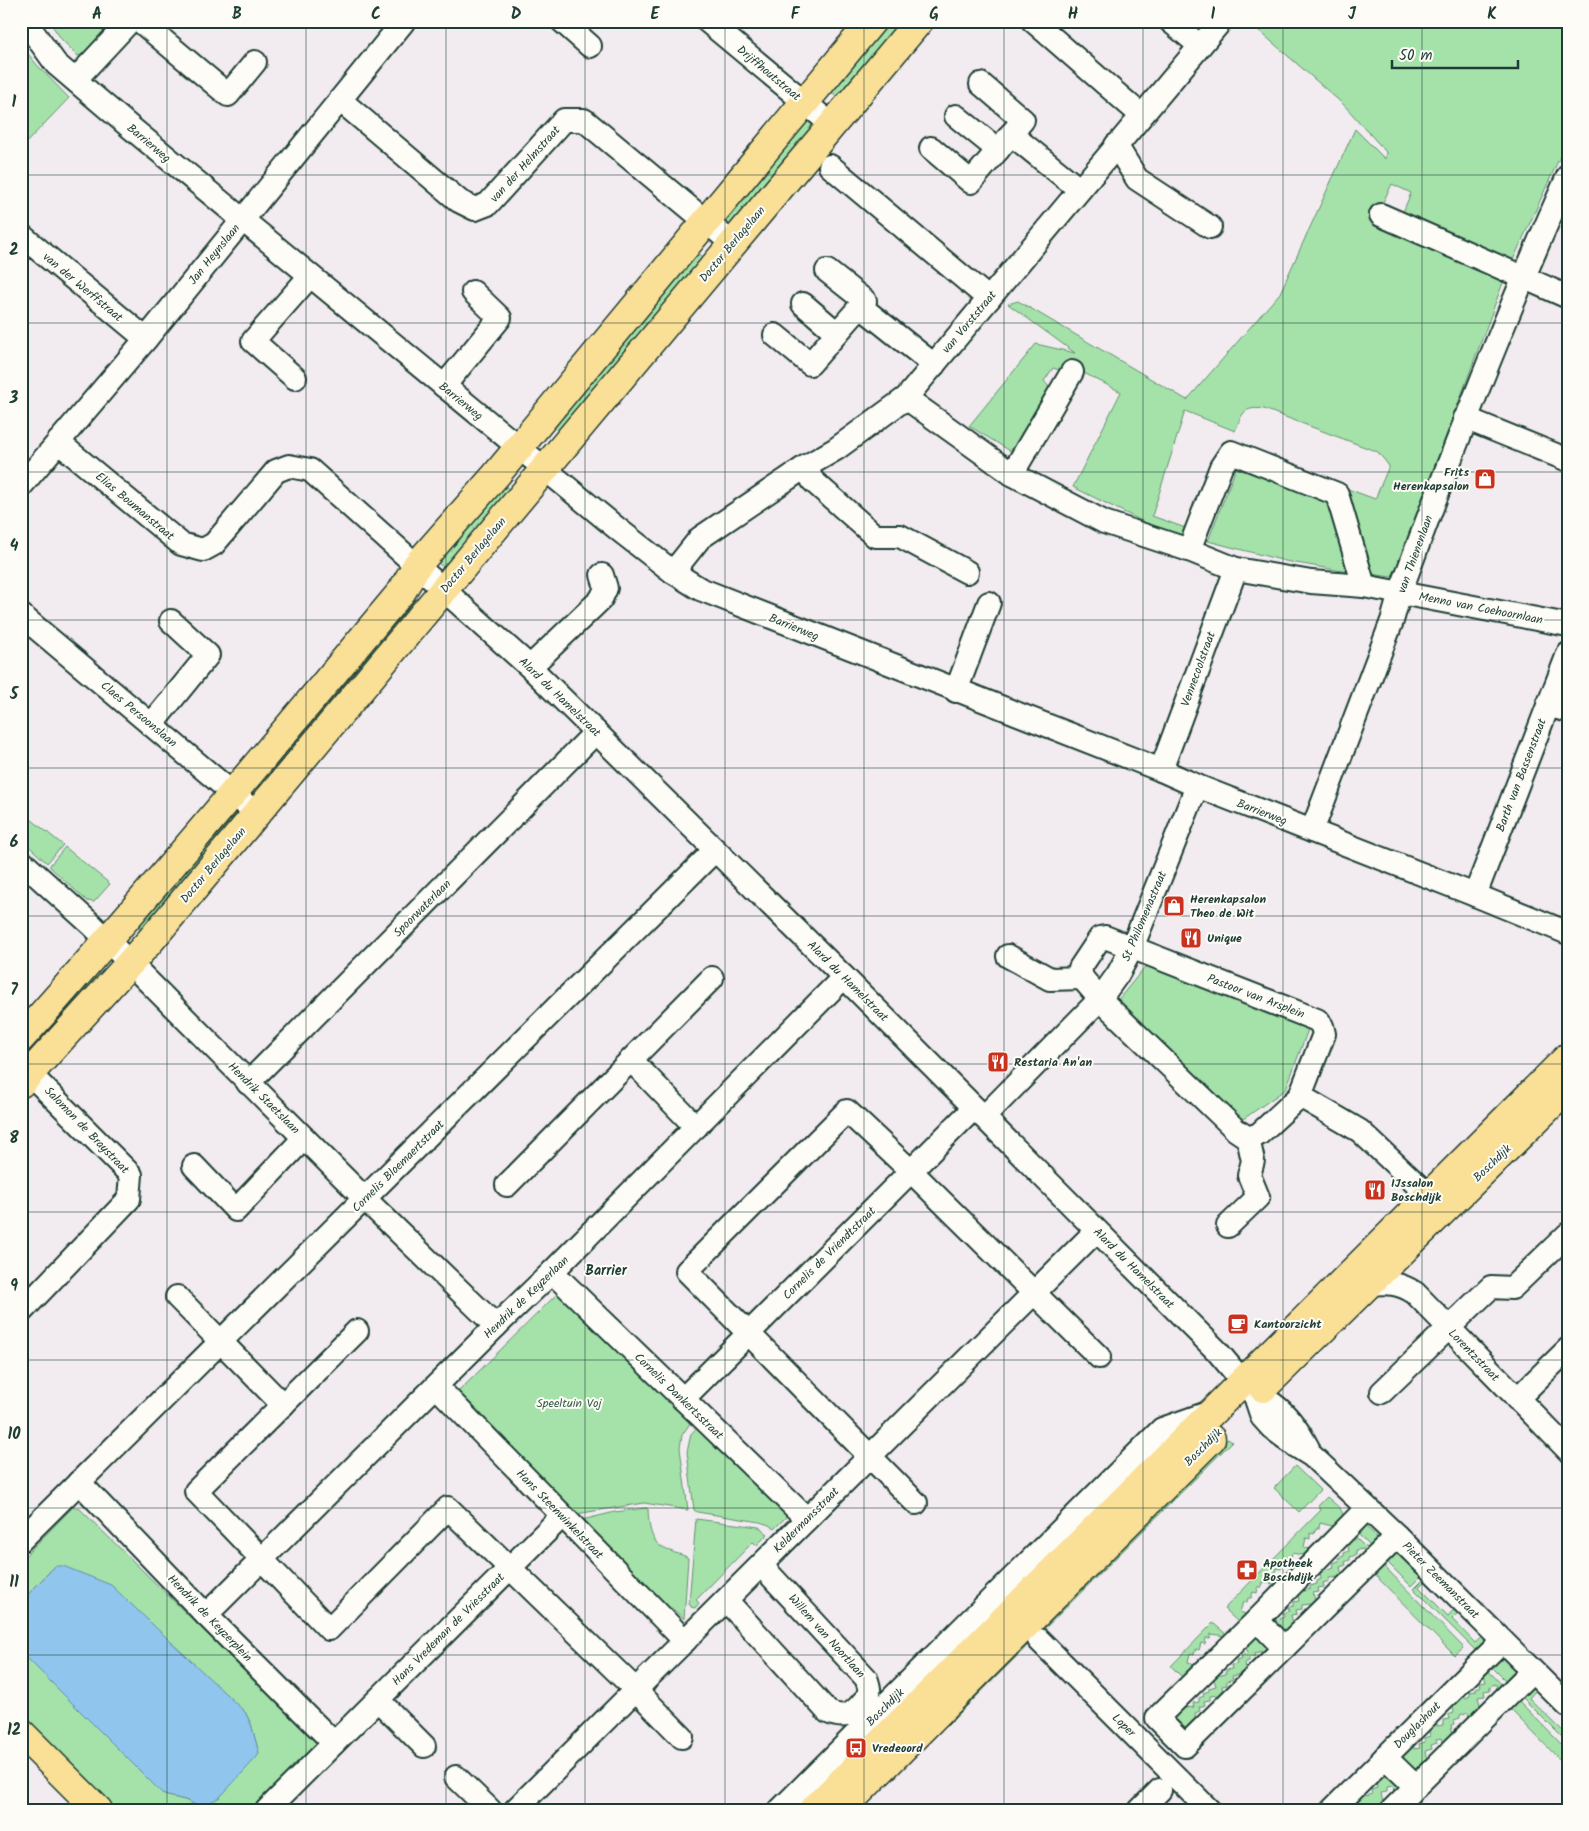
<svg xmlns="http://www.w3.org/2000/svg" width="1589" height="1831" font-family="Kalam,sans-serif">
<rect width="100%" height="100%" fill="#f2ebf0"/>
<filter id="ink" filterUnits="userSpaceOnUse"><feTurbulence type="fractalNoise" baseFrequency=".02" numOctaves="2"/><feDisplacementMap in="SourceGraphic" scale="10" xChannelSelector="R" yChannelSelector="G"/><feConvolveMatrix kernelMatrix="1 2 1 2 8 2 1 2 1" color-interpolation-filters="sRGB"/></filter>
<g filter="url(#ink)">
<g fill="#a4e2aa" stroke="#62906f">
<polygon points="49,21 97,21 107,31 85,54 78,56 62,40"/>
<polygon points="877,21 905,21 840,99 823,85"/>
<path d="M1248,21H1568V139L1513,260L1403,212L1411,193L1392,184L1375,218L1505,277L1399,563L1391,577L1371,574L1345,488L1375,499L1389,466L1378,452L1264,409C1243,406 1242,414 1235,431L1185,411L1152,516L1194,531L1182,537L1154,527L1073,487L1121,392L1076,369L1071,374L1053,368L1044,381L1054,393L1017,455L969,426L1036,344L1075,353L1008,304L1018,301L1187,400L1280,293L1355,129L1385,159L1386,152L1344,105Z"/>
<polygon points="21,45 37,65 69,98 21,148"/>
<polygon points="806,117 813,123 815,127 734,226 725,227 717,212"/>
<polygon points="690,247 706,259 564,436 545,420"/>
<polygon points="1236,468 1325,501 1330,505 1348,572 1285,561 1208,541"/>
<polygon points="497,479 516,495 447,568 443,567 434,560"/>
<polygon points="405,598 416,608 272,781 260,772"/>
<polygon points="231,810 236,812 238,817 144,933 133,924"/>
<polygon points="21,811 63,845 47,863 21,839"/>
<polygon points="65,847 110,884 94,902 87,901 50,867 50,865"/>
<polygon points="1148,963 1310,1024 1286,1089 1239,1122 1118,1000"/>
<polygon points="89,972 101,983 32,1058 21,1056 21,1047"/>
<polygon points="560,1291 691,1422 682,1435 680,1448 688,1510 644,1503 576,1514 453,1397"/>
<polygon points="699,1425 788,1515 774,1529 769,1525 760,1522 697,1512 694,1510 687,1452 691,1434"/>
<polygon points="1228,1439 1232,1442 951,1722 944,1715"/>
<polygon points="1295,1466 1320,1490 1299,1512 1274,1488"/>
<path d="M1327,1497C1339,1508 1350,1512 1336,1527L1320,1523L1319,1528H1316L1314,1534L1310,1533V1539L1306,1538L1304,1547L1313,1550L1307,1556L1292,1553L1291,1557H1288L1286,1564L1282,1563L1281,1569L1277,1568L1275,1576L1284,1578L1277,1585L1263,1582L1262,1587H1258L1257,1593L1253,1592L1251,1598H1248L1247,1602H1243L1240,1612L1248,1615L1239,1623L1224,1609L1321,1510L1318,1506Z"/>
<polygon points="73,1507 79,1508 319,1744 253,1810 114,1810 21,1716 21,1646 22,1651 164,1795 185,1800 201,1807 259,1753 251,1724 245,1712 55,1566 21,1602 21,1560"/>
<path d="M646,1508L648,1509C649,1527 650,1545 670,1551C676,1554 683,1554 688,1558L684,1619L672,1608L667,1610L589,1532L592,1529L582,1520L615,1512Z"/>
<polygon points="696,1519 759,1527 768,1534 757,1545 753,1542 696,1600 699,1603 695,1608 691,1607 689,1603"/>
<polygon points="1363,1524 1382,1541 1375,1551 1353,1529"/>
<polygon points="1350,1532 1372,1554 1367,1559 1363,1549 1356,1550 1356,1555 1350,1557 1350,1560 1345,1562 1346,1565 1340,1567 1344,1582 1340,1585 1337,1577 1329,1578 1329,1581 1323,1583 1324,1587 1318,1588 1319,1592 1313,1593 1317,1608 1313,1612 1310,1604 1302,1605 1302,1609 1296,1610 1297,1614 1291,1615 1295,1630 1278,1634 1269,1615 1272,1610 1276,1620 1284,1617 1283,1613 1290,1611 1288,1607 1294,1606 1294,1602 1299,1601 1297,1586 1300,1582 1303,1591 1310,1589 1310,1586 1317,1584 1317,1581 1321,1579 1319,1564 1322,1561 1325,1570 1334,1567 1333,1563 1339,1561 1338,1558 1344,1556 1344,1553 1349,1551 1346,1536"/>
<polygon points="1394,1552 1423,1574 1411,1586 1382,1557"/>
<polygon points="1381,1563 1464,1648 1455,1656 1372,1572"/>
<polygon points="1426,1577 1428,1578 1419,1587 1448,1616 1456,1607 1460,1611 1452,1619 1475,1643 1484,1635 1487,1639 1482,1657 1414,1589"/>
<polygon points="1213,1623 1227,1635 1226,1636 1211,1634 1210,1638 1206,1638 1205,1644 1201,1643 1199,1650 1196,1649 1194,1654 1190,1653 1188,1662 1197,1665 1183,1678 1171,1666"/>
<polygon points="1253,1634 1259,1636 1267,1647 1265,1660 1262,1651 1254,1653 1255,1656 1249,1658 1249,1661 1244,1663 1247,1678 1243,1682 1240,1674 1232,1676 1233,1679 1227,1681 1227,1685 1222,1686 1224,1700 1220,1704 1218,1695 1210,1696 1210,1700 1204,1701 1205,1705 1199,1707 1200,1711 1195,1713 1197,1727 1186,1732 1171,1722 1171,1710 1182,1698 1185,1708 1194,1707 1193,1703 1199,1702 1199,1698 1204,1696 1203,1693 1209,1691 1209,1688 1216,1686 1211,1670 1215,1666 1217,1676 1226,1674 1226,1670 1232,1669 1231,1665 1237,1664 1236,1660 1242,1658 1241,1655 1248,1653 1243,1638"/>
<polygon points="1498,1652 1518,1669 1509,1684 1487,1662"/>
<polygon points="1484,1666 1505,1688 1498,1695 1496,1684 1490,1686 1490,1690 1484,1691 1485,1696 1478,1697 1482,1712 1470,1723 1468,1712 1460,1715 1460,1718 1454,1720 1455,1724 1451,1725 1454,1740 1445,1748 1442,1738 1436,1739 1437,1743 1431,1745 1432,1749 1425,1751 1428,1765 1418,1773 1401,1763 1399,1753 1411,1738 1414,1749 1420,1748 1419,1744 1425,1742 1424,1738 1430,1736 1427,1722 1434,1715 1437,1726 1443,1725 1443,1720 1449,1719 1448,1715 1454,1713 1451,1698 1462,1687 1465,1698 1470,1696 1470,1692 1476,1691 1476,1688 1481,1686 1480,1683 1486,1682 1482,1667"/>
<polygon points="1530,1684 1537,1689 1529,1698 1568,1736 1566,1741 1516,1691"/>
<polygon points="1515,1697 1568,1751 1568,1768 1507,1706"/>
<polygon points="1383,1769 1401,1785 1395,1797 1393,1786 1387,1787 1387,1792 1381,1793 1384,1808 1382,1810 1353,1810 1351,1798 1363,1785 1366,1796 1372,1794 1371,1790 1377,1788 1375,1774"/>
</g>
<polygon fill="#90c5ee" stroke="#638fa4" points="55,1566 63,1566 111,1585 245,1712 251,1724 259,1753 257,1757 220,1797 201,1807 185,1800 164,1795 27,1658 21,1646 21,1602"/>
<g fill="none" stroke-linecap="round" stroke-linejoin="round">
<g stroke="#1f3d34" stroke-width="26">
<g id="minor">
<polyline points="25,21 56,64 130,127 619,530 673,572 700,589 1161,770 1197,786 1475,895 1568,933"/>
<polyline points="140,21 228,95 255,62"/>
<polyline points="562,21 590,46"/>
<polyline points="707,21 832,125"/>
<polyline points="1033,21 1141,115"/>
<polyline points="1170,21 1199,45"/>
<polyline points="75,80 130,21"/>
<polyline points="340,100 459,201 475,209 488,204 564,120 584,120 733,244"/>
<polyline points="956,116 998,150"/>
<polyline points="1011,134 1079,189"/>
<polyline points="1116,145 1137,179 1210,227"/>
<polyline points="931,148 971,182 1023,120 981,84"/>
<polyline points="830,166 989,299"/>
<polyline points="1381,215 1568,297"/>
<polyline points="21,235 146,339"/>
<polyline points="803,304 837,333"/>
<polyline points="860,306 934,365"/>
<polyline points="775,335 810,364 865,301 827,271"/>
<polyline points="295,378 253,341 310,276"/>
<polyline points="444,386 500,318 473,292"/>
<polyline points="906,398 1012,474 1104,522 1189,550 1236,569 1311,582 1364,586 1568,625"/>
<polyline points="1465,418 1568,460"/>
<polyline points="58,442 181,544 203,550 214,544 276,471 289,466 310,470 530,667 844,977 1217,1351 1255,1396 1262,1417 1272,1428 1296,1446 1312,1456 1397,1536 1568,1706"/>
<polyline points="805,467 813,481 875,536 900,536 967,572"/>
<polyline points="1012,474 1072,372"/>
<polyline points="21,486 146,339 404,21"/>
<polyline points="1189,550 1221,467 1231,452 1337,494 1364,586"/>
<polyline points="673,572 700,538 805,467 836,449 906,398 1221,21"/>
<polyline points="21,615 256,813"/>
<polyline points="530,667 601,599 606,588 602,575"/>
<polyline points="956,691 989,603"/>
<polyline points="1548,705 1568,711"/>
<polyline points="151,725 208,655 171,621"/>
<polyline points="1161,770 1236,569"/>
<path d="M1312,831L1392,621L1400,593C1452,452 1506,313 1568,176"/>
<polyline points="21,861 92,925 365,1199 496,1326"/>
<polyline points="1475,895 1568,654"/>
<polygon points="1105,937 1317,1020 1322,1026 1324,1034 1300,1096 1259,1134 1248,1138 1236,1130 1100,999 1082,978 1080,968 1100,938"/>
<polyline points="1008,956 1050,979 1082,978"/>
<polyline points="631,1060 696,1127"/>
<polyline points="21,1065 131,1175 129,1199 21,1312"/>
<polyline points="248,1083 596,732"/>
<polyline points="1300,1096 1360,1131 1429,1196"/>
<polyline points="984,1117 1100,999 1118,974 1132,948 1197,786"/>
<polyline points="194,1166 236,1210 304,1138"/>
<polyline points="507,1185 712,978"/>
<polyline points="1228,1226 1258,1197 1249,1175 1253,1161 1248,1138"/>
<polyline points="552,1272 807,1519"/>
<path d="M1370,1284C1387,1282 1400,1283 1415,1293L1568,1450"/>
<polyline points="177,1297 283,1405"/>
<polyline points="357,1331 196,1491 329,1629 448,1508 636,1690 682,1737"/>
<polyline points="436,1386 685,1641"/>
<polyline points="1382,1392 1491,1287 1512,1288 1568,1234"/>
<path d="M1255,1396C1261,1398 1268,1400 1273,1404C1288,1415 1300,1433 1308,1448"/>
<polyline points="683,1399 974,1108"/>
<polyline points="1517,1399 1568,1349"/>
<polyline points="79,1482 206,1615 334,1743"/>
<polyline points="916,1503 687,1271 847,1111 911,1171 1099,1357"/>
<polyline points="1367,1508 1257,1620 1157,1718 1185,1746 1397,1536"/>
<polyline points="21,1540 715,850"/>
<path d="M726,1600L828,1712C843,1719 852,1715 862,1703C865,1700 868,1697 869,1693C870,1688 868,1683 866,1678L761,1565"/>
<polyline points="206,1615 496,1326 552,1272 844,977"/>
<polyline points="1257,1620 1284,1648"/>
<polyline points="1039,1640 1209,1810"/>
<polyline points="378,1700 424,1746"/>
<polyline points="1385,1757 1416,1787"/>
<polyline points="456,1777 490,1810"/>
<polyline points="267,1810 562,1516"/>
<polyline points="515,1810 1096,1231"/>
<polyline points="780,1810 1162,1429 1213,1411"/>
<polyline points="1140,1810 1160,1790"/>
<polyline points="1332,1810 1502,1641"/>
<polyline points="1392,1810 1532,1671"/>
</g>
</g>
<g stroke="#1f3d34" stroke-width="31">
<g id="major">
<path d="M21,1038C152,892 276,742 402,591L417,565L496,475L872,21"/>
<polyline points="21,1083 150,941 919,21"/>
<polyline points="1263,1388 1568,1088"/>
<polyline points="21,1733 98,1810"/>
<polyline points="813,1810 1568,1057"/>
<polyline points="841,1810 1211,1439"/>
</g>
</g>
<use href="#minor" stroke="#fdfcf7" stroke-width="22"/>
<use href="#major" stroke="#fadf96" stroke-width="28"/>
</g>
</g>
<path fill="none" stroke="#1f3d34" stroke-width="1" stroke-opacity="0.55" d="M167,21V1810M306,21V1810M446,21V1810M585,21V1810M725,21V1810M864,21V1810M1004,21V1810M1143,21V1810M1283,21V1810M1422,21V1810M21,175H1568M21,323H1568M21,472H1568M21,620H1568M21,768H1568M21,916H1568M21,1064H1568M21,1212H1568M21,1360H1568M21,1508H1568M21,1655H1568"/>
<defs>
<g id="shop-square" transform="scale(1.125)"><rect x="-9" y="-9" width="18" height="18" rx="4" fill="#c8321e" stroke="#fdfcf7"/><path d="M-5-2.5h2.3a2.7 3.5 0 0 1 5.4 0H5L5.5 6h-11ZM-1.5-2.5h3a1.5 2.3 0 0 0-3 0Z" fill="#fff"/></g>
<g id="restaurant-square" transform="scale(1.125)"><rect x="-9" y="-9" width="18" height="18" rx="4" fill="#c8321e" stroke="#fdfcf7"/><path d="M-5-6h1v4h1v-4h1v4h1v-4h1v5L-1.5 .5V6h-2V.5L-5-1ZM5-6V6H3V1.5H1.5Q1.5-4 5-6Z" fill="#fff"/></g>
<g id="cafe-square" transform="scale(1.125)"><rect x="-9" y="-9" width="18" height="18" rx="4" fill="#c8321e" stroke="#fdfcf7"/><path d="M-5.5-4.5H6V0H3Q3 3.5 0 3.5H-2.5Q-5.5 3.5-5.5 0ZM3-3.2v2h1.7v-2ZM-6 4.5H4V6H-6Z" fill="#fff"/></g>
<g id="pharmacy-square" transform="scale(1.125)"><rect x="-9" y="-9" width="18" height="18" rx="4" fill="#c8321e" stroke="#fdfcf7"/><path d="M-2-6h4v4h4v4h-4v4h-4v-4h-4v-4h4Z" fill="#fff"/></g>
<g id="bus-square" transform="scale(1.125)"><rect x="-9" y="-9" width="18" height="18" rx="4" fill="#c8321e" stroke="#fdfcf7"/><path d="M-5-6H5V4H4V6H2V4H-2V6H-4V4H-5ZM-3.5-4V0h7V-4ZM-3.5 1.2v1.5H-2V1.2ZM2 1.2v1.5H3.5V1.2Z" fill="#fff"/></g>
</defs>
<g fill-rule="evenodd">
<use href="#shop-square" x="1485" y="479"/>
<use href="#shop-square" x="1174" y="906"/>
<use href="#restaurant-square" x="1191" y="938"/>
<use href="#restaurant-square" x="998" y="1062"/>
<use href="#restaurant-square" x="1375" y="1190"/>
<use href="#cafe-square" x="1238" y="1324"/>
<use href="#pharmacy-square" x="1247" y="1570"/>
<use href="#bus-square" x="856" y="1748"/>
</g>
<g text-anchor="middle" stroke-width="4" stroke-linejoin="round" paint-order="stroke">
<g font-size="12" fill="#1f3d34" stroke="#fdfcf7">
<text transform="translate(769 73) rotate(40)" y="4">Drijffhoutstraat</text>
<text transform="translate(149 143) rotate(40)" y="4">Barrierweg</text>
<text transform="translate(525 164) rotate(-48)" y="4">van der Helmstraat</text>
<text transform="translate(732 244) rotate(-50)" y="4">Doctor Berlagelaan</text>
<text transform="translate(214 254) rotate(-51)" y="4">Jan Heynslaan</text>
<text transform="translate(83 287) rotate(40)" y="4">van der Werffstraat</text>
<text transform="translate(969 322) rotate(-50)" y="4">van Vorststraat</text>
<text transform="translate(461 401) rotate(39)" y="4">Barrierweg</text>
<text transform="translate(135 506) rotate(40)" y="4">Elias Boumanstraat</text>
<text transform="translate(1415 554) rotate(-70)" y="4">van Thienenlaan</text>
<text transform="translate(473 555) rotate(-50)" y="4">Doctor Berlagelaan</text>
<text transform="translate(1481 608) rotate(11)" y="4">Menno van Coehoornlaan</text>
<text transform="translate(794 627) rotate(22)" y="4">Barrierweg</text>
<text transform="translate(1198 669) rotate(-70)" y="4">Vennecoolstraat</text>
<text transform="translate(560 697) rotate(44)" y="4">Alard du Hamelstraat</text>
<text transform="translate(139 714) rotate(40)" y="4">Claes Persoonslaan</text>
<text transform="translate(1521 775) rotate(-69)" y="4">Barth van Bassenstraat</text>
<text transform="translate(1262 812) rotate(21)" y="4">Barrierweg</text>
<text transform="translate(213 865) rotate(-50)" y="4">Doctor Berlagelaan</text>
<text transform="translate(422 908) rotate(-45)" y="4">Spoorwaterlaan</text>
<text transform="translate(1144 916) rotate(-67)" y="4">St Philomenastraat</text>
<text transform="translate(848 981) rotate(45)" y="4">Alard du Hamelstraat</text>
<text transform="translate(1256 996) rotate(21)" y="4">Pastoor van Arsplein</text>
<text transform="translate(264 1098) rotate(45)" y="4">Hendrik Staetslaan</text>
<text transform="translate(87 1130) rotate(46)" y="4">Salomon de Braystraat</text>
<text transform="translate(1492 1163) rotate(-44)" y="4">Boschdijk</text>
<text transform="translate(398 1166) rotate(-45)" y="4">Cornelis Bloemaertstraat</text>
<text transform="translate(829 1253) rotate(-45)" y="4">Cornelis de Vriendtstraat</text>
<text transform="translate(1134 1268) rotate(45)" y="4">Alard du Hamelstraat</text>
<text transform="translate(526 1297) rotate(-44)" y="4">Hendrik de Keyzerlaan</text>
<text transform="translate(1474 1355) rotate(46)" y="4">Lorentzstraat</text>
<text transform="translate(679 1396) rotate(44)" y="4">Cornelis Dankertsstraat</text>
<text transform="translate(1203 1447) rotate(-45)" y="4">Boschdijk</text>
<text transform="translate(560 1514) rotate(46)" y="4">Hans Steenwinkelstraat</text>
<text transform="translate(806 1520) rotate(-45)" y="4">Keldermansstraat</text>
<text transform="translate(1441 1580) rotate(45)" y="4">Pieter Zeemanstraat</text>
<text transform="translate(210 1618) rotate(46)" y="4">Hendrik de Keyzerplein</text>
<text transform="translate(448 1629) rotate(-45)" y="4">Hans Vredeman de Vriesstraat</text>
<text transform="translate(827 1636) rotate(48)" y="4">Willem van Noortlaan</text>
<text transform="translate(885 1707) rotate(-45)" y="4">Boschdijk</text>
<text transform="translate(1124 1725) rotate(45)" y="4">Loper</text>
<text transform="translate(1417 1725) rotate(-45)" y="4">Douglashout</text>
</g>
<g font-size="12" font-weight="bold" fill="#1f3d34" stroke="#fdfcf7" text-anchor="start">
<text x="1469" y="476" text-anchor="end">Frits<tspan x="1469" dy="14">Herenkapsalon</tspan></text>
<text x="1190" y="903">Herenkapsalon<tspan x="1190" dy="14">Theo de Wit</tspan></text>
<text x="1207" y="942">Unique</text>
<text x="1014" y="1066">Restaria An'an</text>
<text x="1391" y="1187">IJssalon<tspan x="1391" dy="14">Boschdijk</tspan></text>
<text x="1254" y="1328">Kantoorzicht</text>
<text x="1263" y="1567">Apotheek<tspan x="1263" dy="14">Boschdijk</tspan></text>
<text x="872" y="1752">Vredeoord</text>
</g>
<g font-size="12" fill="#3a5e4c" stroke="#fdfcf7">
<text x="569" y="1407">Speeltuin Voj</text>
</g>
<g font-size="14" font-weight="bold" fill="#1f3d34" stroke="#fdfcf7">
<text x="606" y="1275">Barrier</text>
</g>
</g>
<rect width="1589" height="1831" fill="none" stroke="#fdfcf7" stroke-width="55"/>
<path d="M1392 60v8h126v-8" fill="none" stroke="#1f3d34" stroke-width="2.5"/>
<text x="1399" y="60" font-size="15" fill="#1f3d34" stroke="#fdfcf7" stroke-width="4" paint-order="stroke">50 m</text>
<rect x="28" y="28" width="1534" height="1776" fill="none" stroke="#1f3d34" stroke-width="2"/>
<g font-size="16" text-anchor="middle" font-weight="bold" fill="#1f3d34">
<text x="97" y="19">A</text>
<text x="237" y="19">B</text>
<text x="376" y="19">C</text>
<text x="516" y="19">D</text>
<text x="655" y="19">E</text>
<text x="795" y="19">F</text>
<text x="934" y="19">G</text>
<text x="1073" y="19">H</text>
<text x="1213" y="19">I</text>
<text x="1352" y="19">J</text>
<text x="1492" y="19">K</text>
<text x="14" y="107">1</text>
<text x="14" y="255">2</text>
<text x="14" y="403">3</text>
<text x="14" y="551">4</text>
<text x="14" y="699">5</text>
<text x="14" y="847">6</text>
<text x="14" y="995">7</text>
<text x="14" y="1143">8</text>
<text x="14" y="1291">9</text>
<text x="14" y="1439">10</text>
<text x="14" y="1587">11</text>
<text x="14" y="1735">12</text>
</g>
</svg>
